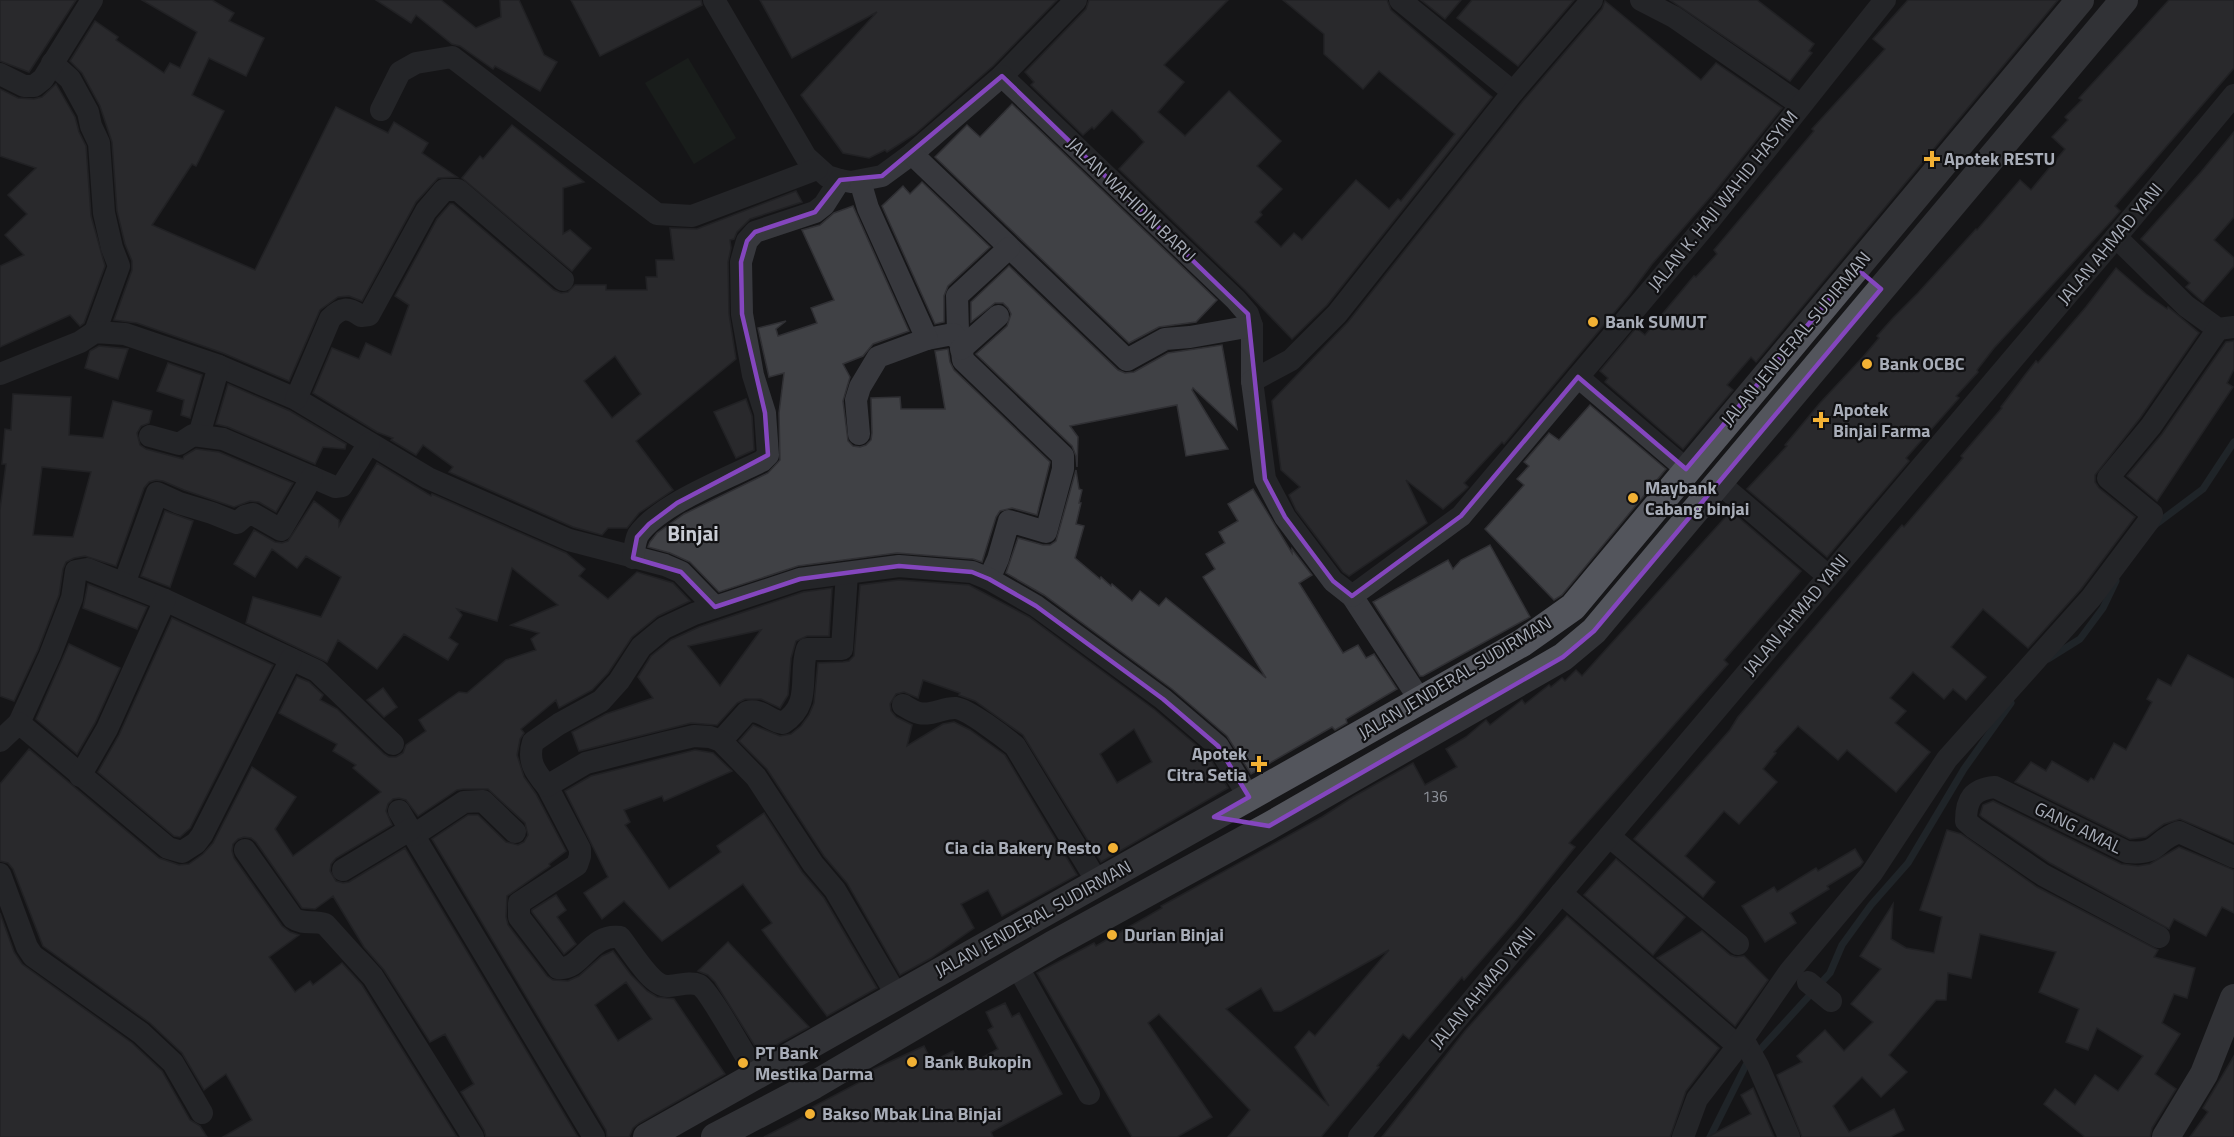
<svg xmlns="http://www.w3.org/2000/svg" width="2234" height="1137" font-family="'Titillium Web',sans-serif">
<rect width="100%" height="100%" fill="#161618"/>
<polygon fill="#1e261f" points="688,58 736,138 694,164 645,83"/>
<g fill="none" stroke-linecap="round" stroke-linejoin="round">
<g stroke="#2c353c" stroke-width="7">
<polyline points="2155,525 2203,489 2234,442"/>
<polyline points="2048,659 2080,639 2103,608 2116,581"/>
<polyline points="1710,1137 1746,1065 1830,973 1842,945 1871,905 1908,863 1964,769 2011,703"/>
</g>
</g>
<g fill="#404145" stroke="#303034" stroke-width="1.5" fill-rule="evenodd">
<polygon points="0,0 76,0 29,72 0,61"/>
<polygon points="142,0 212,0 234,13 229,21 264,38 246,76 209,58 192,95 224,111 196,166 192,164 152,225 255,270 336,107 388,133 394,122 428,143 422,153 457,177 438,178 416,202 362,301 349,296 338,297 320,310 289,381 223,353 137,323 114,320 132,270 132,261 125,244 117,211 112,142 100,106 82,73 70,61 95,21 118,37 116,40 164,73 170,63 180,68 197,32"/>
<polygon points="376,0 441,0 476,28 501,17 500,0 519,0 544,55 557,62 540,91 495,66 493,69 460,46 452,44 416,15 411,23"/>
<polygon points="571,0 701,0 702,5 600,56"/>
<polygon points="760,0 1057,0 993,66 915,134 887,152 885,150 869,158 843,153 801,95 877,12 792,58"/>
<polygon points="1089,0 1228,0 1164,65 1184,82 1158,112 1185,136 1229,91 1281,141 1257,166 1282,189 1260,212 1262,215 1255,222 1281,247 1294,233 1302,240 1356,180 1389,209 1398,199 1401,201 1455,134 1379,71 1363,89 1324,54 1324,34 1283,0 1387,0 1391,10 1492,97 1327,305 1292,339 1245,290 1119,169 1144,142 1136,133 1112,110 1094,129 1092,127 1083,135 1031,85 1034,82 1025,72 1086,9"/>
<polygon points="1421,0 1461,0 1445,19"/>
<polygon points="1472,0 1574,0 1518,66 1457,18"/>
<polygon points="1670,0 1757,0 1814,44 1809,51 1812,53 1790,81"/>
<polygon points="1908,0 2058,0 1756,362 1751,357 1727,385 1733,390 1683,449 1605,382 1608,378 1600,371 1636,328 1645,335 1694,276 1696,277 1717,254 1714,250 1814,131 1812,129 1885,49 1873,39"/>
<polygon points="2169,0 2234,0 2234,68 2115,206 2120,211 2114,218 1994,348 1977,370 1978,372 1956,396 1959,398 1906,458 1909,461 1827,557 1747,489 1787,446 1785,445 1820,403 1863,357 1879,338 1877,336 1893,318 1918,293 1976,229 1977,230 2020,180 2031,190 2065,149 2052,137 2068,120 2065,117 2082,100 2079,98"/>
<polygon points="1605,1 1701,80 1716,63 1782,108 1712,195 1652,264 1629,295 1504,444 1502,442 1464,483 1468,487 1464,491 1443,509 1406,480 1427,523 1349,576 1343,572 1296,510 1289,495 1300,487 1281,470 1272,401 1348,322 1523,101 1602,9"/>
<polygon points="56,84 75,117 79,132 86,146 91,216 105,266 84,323 80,326 70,315 0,347 0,266 24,255 5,235 27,214 8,195 36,168 0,156 0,89 18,98 34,99 42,97"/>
<polygon points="1012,104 1217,300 1196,322 1159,327 1129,343 935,157 967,125 980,137"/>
<polygon points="512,125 584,182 563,188 563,234 570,230 591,248 572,271 462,178 480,156 483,159"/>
<polygon points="2234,132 2234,217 2214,240 2234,258 2234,266 2203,302 2186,287 2190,283 2141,239 2201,172"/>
<polygon points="922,182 990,247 948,286 944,296 944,322 935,324 882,206 903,186 910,194"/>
<path d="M796,191L802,202L750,219L737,232L734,239L730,240L731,248L728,262L729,314L736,359L636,441L673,490L639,513L627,528H608L602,535L573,527L449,472L453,467L423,445L416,455L391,440L393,438L377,432L313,393L332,348L359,359L366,343L391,355L409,305L395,296L437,219L450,204H453L554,290L561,293L568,292L575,285H606V290H647L646,277H657L656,260H674L670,228L697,229ZM615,356L641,394L612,418L584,381Z"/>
<polygon points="853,206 909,331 873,344 863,356 843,364 850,377 843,401 848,441 853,446 860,447 866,445 871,440 872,433 871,398 900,397 901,409 945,409 935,351 948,349 950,362 954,370 1050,462 1037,515 1012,508 1000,511 996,517 982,562 973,559 897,553 798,566 719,592 690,562 670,553 648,547 650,542 657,533 684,514 768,473 780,460 779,413 784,373 769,377 758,328 786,321 776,329 778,336 817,323 811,308 834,300 802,230 820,225 834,213"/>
<polygon points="1009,266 1118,370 1125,373 1134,372 1168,353 1222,345 1237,429 1193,388 1192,390 1228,449 1186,456 1177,405 1070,426 1078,437 1077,467 1076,456 1072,446 976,354 1007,326 1011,314 1008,308 1003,303 995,303 971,322 971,302"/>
<polygon points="2116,268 2146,294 2167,309 2168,307 2199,333 2140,418 2095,475 2095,482 2099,488 2135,517 2081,589 2028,648 1983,609 1951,647 1986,677 1966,700 1953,689 1944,699 1913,672 1890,698 1906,711 1895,723 1930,752 1896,792 1847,750 1838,760 1798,726 1774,752 1776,753 1763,769 1777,782 1739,824 1724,811 1685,856 1715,882 1703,897 1634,839 1730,730 1738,717 1902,525 1904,527 1963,458 1961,456 2002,408 2001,407 2025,375 2036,361 2038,363 2086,307"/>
<polygon points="2234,341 2234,369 2227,383 2233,387 2157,501 2127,476 2162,434 2226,342"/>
<polygon points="99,346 128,349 118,379 85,368 90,351"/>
<polygon points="168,363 202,375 190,418 181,415 184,400 157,391"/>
<polygon points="228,384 290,411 346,444 345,449 323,447 315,464 228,427 216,424"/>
<path d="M13,394L71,397L69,435L103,438L113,401L152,411L149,423L141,426L137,433L140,445L146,449L183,459L184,456L196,449L219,452L293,483L276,512L259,502L250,501L234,507L184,490L163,481L156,480L149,482L144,488L116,566L85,556L74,558L66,562L63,569L59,595L38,650L14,701L0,696V510L6,464H2L5,429L11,430ZM42,467L91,472L73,537L33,535Z"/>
<polygon points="746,399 752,416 754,450 736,458 714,412"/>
<polygon points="1590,405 1666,469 1562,595 1554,600 1485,529 1524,485 1517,479 1529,466 1524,462 1549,433 1559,440"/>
<path d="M377,463L431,496L432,494L566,553L585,569L579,576L608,599L637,572L673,583L690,601L658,616L632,637L608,673L592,690L559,708L556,700L521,729L524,733L520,739L517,755L524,777L536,794L566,851L549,864L550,866L507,896L506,917L508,925L547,976L553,980L568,981L579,976L602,956L613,951L631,975L647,991L657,997L674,999L725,1074L639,1123L633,1128L629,1137H607L606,1130L432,839L468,815H478L506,842L518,845L524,842L528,835L525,823L488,789H463L457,790L418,816L406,800L399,798L393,799L388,804L386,811L392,825L336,858L331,864L330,871L336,881L343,883L349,882L405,848L578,1137H486L484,1130L461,1092L474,1084L445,1034L430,1042L384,970L364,947L333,896L315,909L302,908L256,842L251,838L244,837L238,839L233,844L232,851L234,858L282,926L290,932L299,935L269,957L295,992L310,981L313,985L342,963L362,985L457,1137H223L252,1120L226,1074L204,1090L182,1053L150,1023L43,946L13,869L8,863L0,861V784L29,749L159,858L179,865L189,864L203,854L213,843L252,767L296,797L275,829L293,856L381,792L353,768L356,765L333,751L337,744L279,713L297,677L309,682L323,695L320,700L337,709L384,754L389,757H396L403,753L406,745L426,731L419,720L459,692L467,693L506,660L536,650L531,639L539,633L511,625L558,605L512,568L497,621L457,609L462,615L449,638L458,644L448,660L404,634L377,669L338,640L327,662L246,623L253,597L321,617L341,577L306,556L297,568L272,549L255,577L234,564L254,530L275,542L282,543L288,541L314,501L339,520V526ZM626,982L652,1019L618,1041L595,1005Z"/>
<polygon points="1076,470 1079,489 1082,490 1079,503 1081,503 1076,524 1084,526 1075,558 1100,579 1101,577 1111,586 1112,584 1132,601 1140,591 1159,606 1166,598 1266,678 1203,577 1215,569 1206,554 1225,543 1219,532 1238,521 1228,504 1253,489 1292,553 1292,549 1312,575 1299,583 1343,653 1358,645 1366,658 1374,654 1397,689 1346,719 1347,723 1335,730 1332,727 1251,774 1227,736 1172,689 1044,595 1006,573 1018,538 1043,545 1050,545 1056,541"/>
<polygon points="165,511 193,521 170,587 141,576"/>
<path d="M1731,511L1801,571L1724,660L1728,664L1569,843L1575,847L1518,918L1464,980L1462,977L1409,1039L1403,1034L1377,1066L1379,1067L1321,1137H1228L1250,1110L1159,1014L1148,1023L1212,1117L1177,1137H1132L1037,973L1094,943L1096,946L1162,908L1161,906L1176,898L1322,817L1353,797L1413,763L1425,785L1457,767L1446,749L1466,737L1486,720L1490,725L1522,700L1525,704L1549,685L1551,687L1562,678L1565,681L1576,670L1582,676ZM1389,950L1315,1036L1309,1031L1295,1047L1329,1106L1226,1009L1261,988L1274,1011H1281Z"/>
<polygon points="1490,545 1530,617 1423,676 1420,676 1373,602 1448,560 1453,569 1461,560"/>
<path d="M899,580L969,585L1029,617L1155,710L1208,755L1228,788L1101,862L1023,735L975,701L959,695L960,693L923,680L918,698L904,692L896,694L890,704L891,711L896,717L912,725L907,746L943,724L954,722L970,730L1005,755L1077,875L1002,916L988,890L961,904L974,928L931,958L900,975L847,883L824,856L767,769L739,741L753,725L780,736L791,734L801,726L809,715L814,703L818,663L843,662L849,661L854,656L860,585ZM1134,729L1152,762L1117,783L1100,754Z"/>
<polygon points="88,584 147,607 137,629 83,608"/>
<path d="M832,588L829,636H807L796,641L791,658L788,695L780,708L761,699H745L737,703L717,725L691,723L579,751L572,732L606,714L653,698L638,677L651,656L671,640L699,627L803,592ZM761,630L720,686L688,646Z"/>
<polygon points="172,618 273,665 190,828 180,837 174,836 98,772 119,735"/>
<polygon points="69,644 120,668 95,723 77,754 36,719"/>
<polygon points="2188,655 2234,679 2234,842 2180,819 2164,824 2146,837 2130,839 2015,782 2031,762 2046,771 2052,761 2088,782 2091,778 2094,780 2114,743 2126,750 2152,702 2147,699 2158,679 2171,686"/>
<polygon points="383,688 397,707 384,717 367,700"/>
<polygon points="695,750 713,753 732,771 664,801 662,796 624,810 630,822 625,825 669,889 721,852 717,846 764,813 802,872 824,898 877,988 827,1016 762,930 772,923 743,884 662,941 624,901 602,919 584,893 608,877 565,791 591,776"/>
<polygon points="1993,801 2121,864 2138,866 2150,864 2179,847 2234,870 2234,913 2222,907 2206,936 2174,919 2169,929 2050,863 1982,817 1980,815 1983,805"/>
<polygon points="1947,830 1961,834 2037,887 2158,950 2154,957 2195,968 2187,998 2174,994 2162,1023 2180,1034 2155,1074 2176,1089 2152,1128 2150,1137 2085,1137 2044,1104 2055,1089 2075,1105 2095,1075 2118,1091 2143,1056 2097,1028 2088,1050 2066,1042 2079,1009 2039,992 2056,952 1980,934 1971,978 1948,973 1946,1000 1936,1000 1889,1055 1907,1072 1881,1097 1862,1077 1833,1106 1849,1132 1894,1109 1904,1130 1890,1137 1802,1137 1777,1075 1802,1062 1797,1056 1825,1030 1844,1051 1873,1022 1851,1004 1881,969 1860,956 1893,904 1891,939 1906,948 1934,953 1942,917 1920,910"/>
<polygon points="1855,849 1863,862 1860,866 1827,886 1829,889 1790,913 1796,923 1765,942 1742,906 1774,887 1777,892 1816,868 1818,871"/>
<polygon points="1616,859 1685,917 1653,955 1584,895"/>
<polygon points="556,895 566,910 557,917 576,944 564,954 532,912 532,910"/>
<polygon points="0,913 14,952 22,964 132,1043 162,1071 190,1120 200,1126 207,1137 0,1137"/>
<polygon points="1567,916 1719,1048 1686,1091 1670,1137 1382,1137 1465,1031"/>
<polygon points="1702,931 1730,955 1736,957 1744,956 1768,980 1735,1026 1657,958"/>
<polygon points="728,942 809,1027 760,1054 715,982 708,975 698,971"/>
<polygon points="1005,1003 1012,1017 1019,1013 1062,1094 991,1132 993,1137 764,1137 807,1115 805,1111 862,1081 860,1077 872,1070 924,1046 932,1062 953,1051 962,1069 998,1049 988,1030 993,1027 986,1012"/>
<polygon points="2234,1056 2234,1137 2190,1137 2208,1112 2203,1108"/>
<polygon points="1753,1088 1774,1137 1708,1137 1751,1114 1741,1095"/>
</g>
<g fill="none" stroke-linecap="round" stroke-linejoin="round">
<g stroke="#37383d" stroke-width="22">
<polyline points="714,0 806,157 827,176 840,180 851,182 882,176 912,154 1002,76 1076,0"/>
<polyline points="1400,0 1513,92"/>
<polyline points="1641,0 1674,17 1801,105"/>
<polyline points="52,63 70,79 88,112 91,126 99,143 104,213 112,248 119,266 95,332"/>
<polyline points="0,74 24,86 34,86 43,79 92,0"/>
<polyline points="1002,76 1236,300 1248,314 1252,326 1252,381 1265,479 1285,517 1333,581 1352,596 1420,700"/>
<polyline points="381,110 400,72 416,63 452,57 657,214 692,216 817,169"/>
<polyline points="912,154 1127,360 1165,339 1190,337 1252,326"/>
<polyline points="2116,237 2186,306 2218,329 2234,327"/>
<polyline points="953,334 958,331 957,296 1009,248"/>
<polyline points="927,339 953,334 961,343 963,360 1063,456 1063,469 1046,532 1009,521 998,559 989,579"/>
<polyline points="961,349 998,316"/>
<polyline points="0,374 80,342 95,332 125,334 219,366 296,399 428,478 569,540 665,565 681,572 715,607"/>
<polyline points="1578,377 1686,469"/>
<polyline points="1252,381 1291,360 1337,314 1513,92 1592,0"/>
<path d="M296,399L330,319C341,307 348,307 361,316L369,315L426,211L444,190H458L563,280"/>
<polyline points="859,434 856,400 860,387 878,357 927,339 868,208 860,181"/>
<polyline points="199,435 219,366"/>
<polyline points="150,436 179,444 193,435 223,439 335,487 342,486 369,443"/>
<polyline points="1718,482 1828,576"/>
<path d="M633,558C634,551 635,541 638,535C659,504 728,478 762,461L768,455L765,413L753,375L742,314L741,262L747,241L755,232L815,212L824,205L840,180"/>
<polyline points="124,584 157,493 179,503 212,513 237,523 245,516 253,514 281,530 312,477"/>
<polyline points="1352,596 1461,516 1710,220 1885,0"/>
<path d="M903,705C908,708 914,712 919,713C932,716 944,707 956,708C969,710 1004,737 1015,746L1098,883"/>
<polyline points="19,723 50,655 72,598 76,571 87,569 165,600 317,671 393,744"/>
<polyline points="0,741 19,723 168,848 182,852 196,843 202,835 291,659"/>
<path d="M721,741L747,712C761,708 769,721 783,723C813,704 798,676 807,649H842L847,573"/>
<polyline points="80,776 107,729 165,600"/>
<path d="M547,786L580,849V856L577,865L519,903V917L558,968C582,971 589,933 620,937C630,949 651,986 667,986C676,986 690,981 699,985C709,990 748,1061 757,1075"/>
<polyline points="399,811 594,1137"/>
<polyline points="414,835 464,802 483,801 515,832"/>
<polyline points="1610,837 1738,944"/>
<path d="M245,850L293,918C303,925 314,920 325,924L373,977L473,1137"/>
<polyline points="343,870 411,829"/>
<polyline points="0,874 27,947 33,956 141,1033 173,1063 202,1113"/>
<polyline points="1561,893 1738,1046 1747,1046 1758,1066 1789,1137"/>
<path d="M2159,937L2043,875L1974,828L1966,821C1966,799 1973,789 1995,787L2127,852C2161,855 2153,841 2179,832L2234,857"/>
<polyline points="1017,966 1089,1094"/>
<polyline points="1808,982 1831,1001"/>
<path d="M897,996L835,890L813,864L756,777L721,741L710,737L694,736L664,743L586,763L547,786C535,772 527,761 533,742L559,724L601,701L619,681L641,647L664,628L694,614L800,579L899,566L972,572L989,579L1036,606L1163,699L1218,746L1249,797"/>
<polyline points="1359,1137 1561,893 2116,237 2234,95"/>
<polyline points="1683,1137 1697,1099 1738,1046 1790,971 1872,873 1947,759 2091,598 2148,522 2152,514 2108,478 2151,426 2218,329"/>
</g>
<g stroke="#53555c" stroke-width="28">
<polyline points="647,1137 1522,643 1573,607 2080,0"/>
<polyline points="715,1137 814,1085 1052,945 1269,826 1563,657 1594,631 2124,0"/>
<polyline points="2166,1137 2204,1074 2234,998"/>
</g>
</g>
<path d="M0 0H2234V1137H0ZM1002,76L1248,314L1265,479L1285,517L1333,581L1352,596L1461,516L1578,377L1686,469L1856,268L1881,289L1594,631L1563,657L1269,826L1214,817L1249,797L1218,746L1163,699L1036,606L989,579L972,572L899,566L800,579L715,607L681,572L633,558L637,537L649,524L677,503L768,455L765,413L742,314L741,262L747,241L755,232L815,212L840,180L882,176Z" fill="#161618" fill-opacity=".55" fill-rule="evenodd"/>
<path fill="none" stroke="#8446be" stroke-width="4.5" stroke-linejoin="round" d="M1002,76L1248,314L1265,479L1285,517L1333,581L1352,596L1461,516L1578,377L1686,469L1856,268L1881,289L1594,631L1563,657L1269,826L1214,817L1249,797L1218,746L1163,699L1036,606L989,579L972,572L899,566L800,579L715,607L681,572L633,558L637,537L649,524L677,503L768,455L765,413L742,314L741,262L747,241L755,232L815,212L840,180L882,176Z"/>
<g fill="#f2b134" stroke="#111113" stroke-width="2">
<path d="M1929 150h6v6h6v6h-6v6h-6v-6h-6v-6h6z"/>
<circle cx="1593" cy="322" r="6"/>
<circle cx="1867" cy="364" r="6"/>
<path d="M1818 411h6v6h6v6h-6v6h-6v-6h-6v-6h6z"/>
<circle cx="1633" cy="498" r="6"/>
<path d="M1256 755h6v6h6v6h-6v6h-6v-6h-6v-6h6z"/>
<circle cx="1113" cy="848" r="6"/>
<circle cx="1112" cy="935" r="6"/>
<circle cx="912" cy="1062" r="6"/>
<circle cx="743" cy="1063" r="6"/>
<circle cx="810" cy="1114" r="6"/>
</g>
<g text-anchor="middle" stroke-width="4.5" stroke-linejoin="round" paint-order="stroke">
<g font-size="15" fill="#8e929b">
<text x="1435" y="802">136</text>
</g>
<g font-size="18" font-weight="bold" fill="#a8adb8" stroke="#111113" text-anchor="start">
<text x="1944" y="165">Apotek RESTU</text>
<text x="1605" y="328">Bank SUMUT</text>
<text x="1879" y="370">Bank OCBC</text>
<text x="1833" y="416">Apotek<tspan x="1833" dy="21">Binjai Farma</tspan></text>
<text x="1645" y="494">Maybank<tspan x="1645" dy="21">Cabang binjai</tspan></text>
<text x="1247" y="760" text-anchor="end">Apotek<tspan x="1247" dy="21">Citra Setia</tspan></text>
<text x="1101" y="854" text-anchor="end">Cia cia Bakery Resto</text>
<text x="1124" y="941">Durian Binjai</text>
<text x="755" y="1059">PT Bank<tspan x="755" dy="21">Mestika Darma</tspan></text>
<text x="924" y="1068">Bank Bukopin</text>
<text x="822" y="1120">Bakso Mbak Lina Binjai</text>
</g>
<g font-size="18" fill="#a8adb8" stroke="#111113">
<text transform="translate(1131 200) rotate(44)" y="6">JALAN WAHIDIN BARU</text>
<text transform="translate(1723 201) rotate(-51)" y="6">JALAN K. HAJI WAHID HASYIM</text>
<text transform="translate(2110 244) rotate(-50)" y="6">JALAN AHMAD YANI</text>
<text transform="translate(1796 339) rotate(-50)" y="6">JALAN JENDERAL SUDIRMAN</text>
<text transform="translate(1796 615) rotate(-50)" y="6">JALAN AHMAD YANI</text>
<text transform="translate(1455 678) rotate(-31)" y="6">JALAN JENDERAL SUDIRMAN</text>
<text transform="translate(2078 828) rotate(26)" y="6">GANG AMAL</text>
<text transform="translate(1033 919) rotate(-29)" y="6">JALAN JENDERAL SUDIRMAN</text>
<text transform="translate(1483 988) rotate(-50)" y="6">JALAN AHMAD YANI</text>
</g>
<g font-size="21" font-weight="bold" fill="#c9ccd4" stroke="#111113">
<text x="693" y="541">Binjai</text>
</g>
</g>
</svg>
